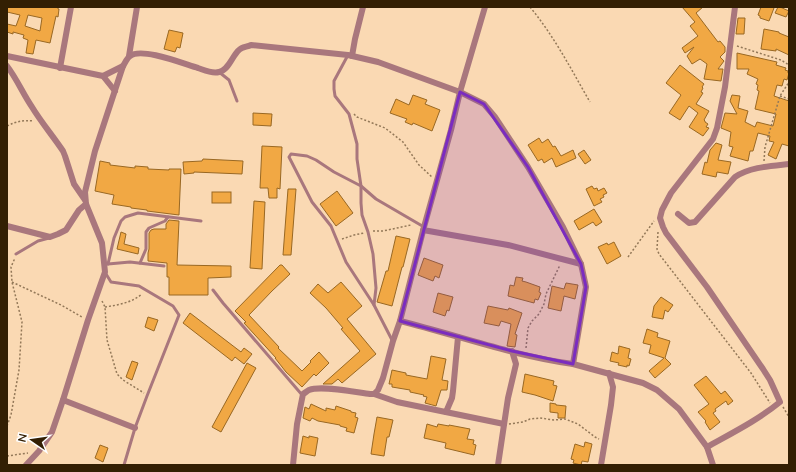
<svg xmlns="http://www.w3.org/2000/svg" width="796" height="472" font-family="Mulish,sans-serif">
<rect width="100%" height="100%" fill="#fad9b3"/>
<g fill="#f1a844" stroke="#996823" fill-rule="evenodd">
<path d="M7,7H58V9H59L58,17L56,16L50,43L36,40L33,54L26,53L28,40L23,38L24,35L13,32V34L7,32V24L16,26L20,15L7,12ZM28,15L42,18L40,31L25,26Z"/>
<polygon points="682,7 703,7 696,13 718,42 720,41 725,47 725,52 720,57 724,61 718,69 723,69 721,81 704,79 707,64 700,59 692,64 687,56 694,47 685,53 682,48 698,36 690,26 695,22"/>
<polygon points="761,7 771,7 774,8 769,21 760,18 760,16 758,15"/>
<polygon points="778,7 780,7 789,11 786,17 775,13"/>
<polygon points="738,18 745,18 744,34 736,34"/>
<polygon points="764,29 779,32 779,33 789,37 789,55 776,49 776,51 761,49"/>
<polygon points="169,30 183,33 180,48 177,47 175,52 164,49"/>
<polygon points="737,53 777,62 776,65 786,68 785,70 788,71 788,73 789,73 787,80 784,79 782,86 777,85 774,96 789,101 789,146 782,144 776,159 768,155 774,142 769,141 770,136 758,133 753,151 750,151 748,161 730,156 733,147 729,146 731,132 721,128 725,113 737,114 730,101 732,95 740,96 738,108 748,111 745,122 755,127 757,122 773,126 776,114 755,109 759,91 757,90 758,85 756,84 758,79 747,74 749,69 737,69"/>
<polygon points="680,65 704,84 702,87 703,88 701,92 703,93 696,104 709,111 704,120 705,121 705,122 708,124 706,127 709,128 703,136 689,127 698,113 689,106 680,120 669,113 681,95 666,83"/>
<polygon points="413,95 427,100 425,104 440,110 432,131 413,123 412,125 405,122 407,119 390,113 396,99 409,105"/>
<polygon points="253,113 272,114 271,126 253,125"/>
<polygon points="539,138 542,143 548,139 553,147 555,146 561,156 573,150 576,158 556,167 552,158 544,163 542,159 538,161 528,145"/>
<polygon points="716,143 722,145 718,160 731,162 728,174 717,172 716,177 702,174 705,162 707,163 710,150"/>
<polygon points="262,146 282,147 280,189 277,188 277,198 269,198 268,188 260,188"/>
<polygon points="584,150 591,160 585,164 578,154"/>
<polygon points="203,159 243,161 242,174 194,172 194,173 184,174 183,162 202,161"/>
<polygon points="100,161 110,163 110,165 135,168 135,166 148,167 148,169 169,170 169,169 181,169 179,215 147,211 147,210 131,208 131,207 112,204 114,195 95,191"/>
<polygon points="592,186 594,189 597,188 598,191 604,188 607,193 603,195 604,197 600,199 602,202 594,206 586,189"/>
<polygon points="288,189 296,189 291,255 283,255"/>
<polygon points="337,191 353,213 336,226 320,204"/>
<rect x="212" y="192" width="19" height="11"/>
<polygon points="254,201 265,202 262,269 250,268"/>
<polygon points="594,209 602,222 596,226 593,222 579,230 574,221"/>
<polygon points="169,220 179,221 177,265 231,266 231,277 208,278 208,295 169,295 169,277 167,277 167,263 148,261 148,253 149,249 149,233 151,230 154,229 166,229 166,224"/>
<polygon points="121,232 126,234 124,244 139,248 138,254 117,249"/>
<polygon points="396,236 410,239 403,267 402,267 392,306 377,302 386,271 388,271"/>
<polygon points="614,242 621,256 607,264 598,247 607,243 608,245"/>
<polygon points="424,258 443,265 439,278 435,276 433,281 418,275"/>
<polygon points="280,265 282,265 290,274 272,291 249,315 279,347 278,348 302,371 311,362 310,361 319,352 329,363 316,376 314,374 302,387 286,372 275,358 276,358 244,323 246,322 235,311"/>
<polygon points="516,277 523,278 522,281 526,282 540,287 539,292 541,293 538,300 535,299 534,303 508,296 510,285 514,286"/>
<polygon points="341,282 362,306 347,319 376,354 342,383 338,379 332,384 323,384 360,351 341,329 343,328 326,308 310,293 318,284 328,293"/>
<polygon points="566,283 578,285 575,299 564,296 561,311 548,308 552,286 564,289"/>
<polygon points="438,293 453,297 449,311 447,310 445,316 433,312"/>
<polygon points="661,297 673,305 668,312 665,310 663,319 652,317 654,306"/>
<polygon points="488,306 508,310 509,308 522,313 515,334 517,335 515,347 507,346 511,324 501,321 499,326 484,323"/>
<polygon points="190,313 241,352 244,348 252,354 244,364 235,357 232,361 183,323"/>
<polygon points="148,317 158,320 154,331 145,327"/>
<polygon points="647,329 658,333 657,337 670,341 665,358 671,364 655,378 649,371 664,358 649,353 651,345 643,343"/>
<polygon points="619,346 630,349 628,358 631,359 629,366 627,365 627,367 618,365 619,363 610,361 612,352 618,354"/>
<polygon points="431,356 446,359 442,380 448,381 447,390 441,390 436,406 425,403 427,397 423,396 424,395 410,392 410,390 392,387 392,384 389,384 392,370 406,373 406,375 427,379"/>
<polygon points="132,361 138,363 132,380 126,377"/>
<polygon points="247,363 256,368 221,432 212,427"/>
<polygon points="525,374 554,381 553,385 557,386 553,401 535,395 522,392"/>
<polygon points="706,376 721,394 725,391 733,401 728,405 726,401 715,409 716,411 713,413 720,422 710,430 705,422 706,421 698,412 709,404 694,385"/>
<polygon points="550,403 556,404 556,405 566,406 565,418 558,418 558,413 550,412"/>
<polygon points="311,404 326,411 326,408 335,410 336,406 351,411 351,412 356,413 355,417 358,418 354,433 346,431 347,428 340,426 340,425 318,421 312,418 310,421 303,418 305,407 309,409"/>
<polygon points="377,417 393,420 389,437 387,437 384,456 371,454 374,434"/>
<polygon points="427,424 437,427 438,424 449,426 449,425 470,429 467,439 474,440 473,444 476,445 474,455 445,448 446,443 424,438"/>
<polygon points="303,436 309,438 309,436 318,438 315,456 300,453"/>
<polygon points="585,442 592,444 588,462 582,461 581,465 573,463 574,460 571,459 575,444 584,447"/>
<polygon points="100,445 108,448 103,462 95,458"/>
</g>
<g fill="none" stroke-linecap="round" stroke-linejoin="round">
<g stroke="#937858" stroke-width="1.5" stroke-dasharray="2 2" stroke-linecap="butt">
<path d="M530,7C554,36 571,69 590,102"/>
<polyline points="737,46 781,60 789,65"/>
<polyline points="780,96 789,99"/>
<polyline points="354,114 357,117 385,128 403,142 419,165 432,177"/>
<path d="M7,126C17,121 23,120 34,121"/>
<polyline points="764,161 765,147 780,96 789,82"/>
<polyline points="373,231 383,231 411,225"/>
<polyline points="658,232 657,249 659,254 751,373 770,403"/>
<polyline points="342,239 354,235 364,233"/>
<polyline points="628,257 654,221"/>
<polyline points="12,282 61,305 82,317"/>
<polyline points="102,301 105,307 107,340 117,374 123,380 144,393"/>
<path d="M105,307C118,305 131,303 142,294"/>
<polyline points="526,348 528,328 532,321 539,314 544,304 546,294 560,265"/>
<polyline points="783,407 789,417"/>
<polyline points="509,424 523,422 530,419 540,418 554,420 565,419 578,424 595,437 599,439"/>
<polyline points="7,426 11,415 19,370 22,322 12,282 11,267 15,258"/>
<polyline points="7,456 28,453"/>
</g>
<g stroke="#a9777d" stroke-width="3">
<polyline points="348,55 334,81 334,89 335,96 349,114 357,144 357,159 361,186 361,203 362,215 368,232 373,254 376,288 374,305"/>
<polyline points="219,72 229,80 237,101"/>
<polyline points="16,254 38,241 49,238"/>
<polyline points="140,263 146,249 146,232 149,228 165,221 168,217"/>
<polyline points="108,264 114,238 121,221 125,217 138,213 201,221"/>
<polyline points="108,264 130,262 164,266"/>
<polyline points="106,274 111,282 139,286 173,306 179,315 147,396 135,428 124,465"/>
<polyline points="213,290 223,303 303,396"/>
<polyline points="392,340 374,305 346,262 331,226 312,202 289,157 291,154 307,156 316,160 334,172 361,186 376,199 424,227"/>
</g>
<g stroke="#a9777d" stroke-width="6">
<polyline points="7,56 103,76 115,91"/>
<polyline points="129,56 137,7"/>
<polyline points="352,56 355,39 363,7"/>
<path d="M7,66C17,79 23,94 32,107C41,122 53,136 63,151L65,156L74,184L85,200"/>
<polyline points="60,68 71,7"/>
<polyline points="103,76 123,66"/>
<path d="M678,214L689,223L695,222L735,177C750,167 771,166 789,164"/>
<polyline points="7,226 50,237 58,234 66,230 79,210 86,204"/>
<polyline points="423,230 508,245 581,264"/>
<path d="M400,321C457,335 514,356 573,364L643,383L657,390L679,409L707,447L713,465"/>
<polyline points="374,394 397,402 504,424"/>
<polyline points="63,400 135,428"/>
<polyline points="446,412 452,398 453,391 458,337"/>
<path d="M707,447C732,433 758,420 780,402L770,380L763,369L707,287L666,233L663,227L660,218L662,210L671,193L713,139L717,128L725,87L735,7"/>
<path d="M26,465L39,451L52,432L63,400L88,320L105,272L102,243L86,204L85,192L95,151L123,66C125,63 127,58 130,56C142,47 184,64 198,68C204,70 212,74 219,72C229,70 232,56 239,50C242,47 247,47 251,45L348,55L378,62L460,92L484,104L495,117L528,167L563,227L581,264L586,287L573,364"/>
<path d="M293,465L297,424L303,394C305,393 307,391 309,390C321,385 355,392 370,394H374L378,390L383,378L393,341L400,321L424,227L451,130L460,92L485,7"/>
<polyline points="498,465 508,398 516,364 512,351"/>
<polyline points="601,465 611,405 613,387 609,373"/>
</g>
</g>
<path fill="#7b2cbf" fill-opacity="0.2" stroke="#7b2cbf" stroke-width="3" stroke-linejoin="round" d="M460,92L484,104L528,167L581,264L586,287L573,364L512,351L400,321Z"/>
<rect width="796" height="472" fill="none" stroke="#331f03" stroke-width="16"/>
<g transform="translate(32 440) rotate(283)" stroke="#ffffff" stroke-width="3" paint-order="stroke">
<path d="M0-3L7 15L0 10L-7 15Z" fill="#331f03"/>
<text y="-6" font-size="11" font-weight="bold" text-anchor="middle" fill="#331f03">N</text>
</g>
</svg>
